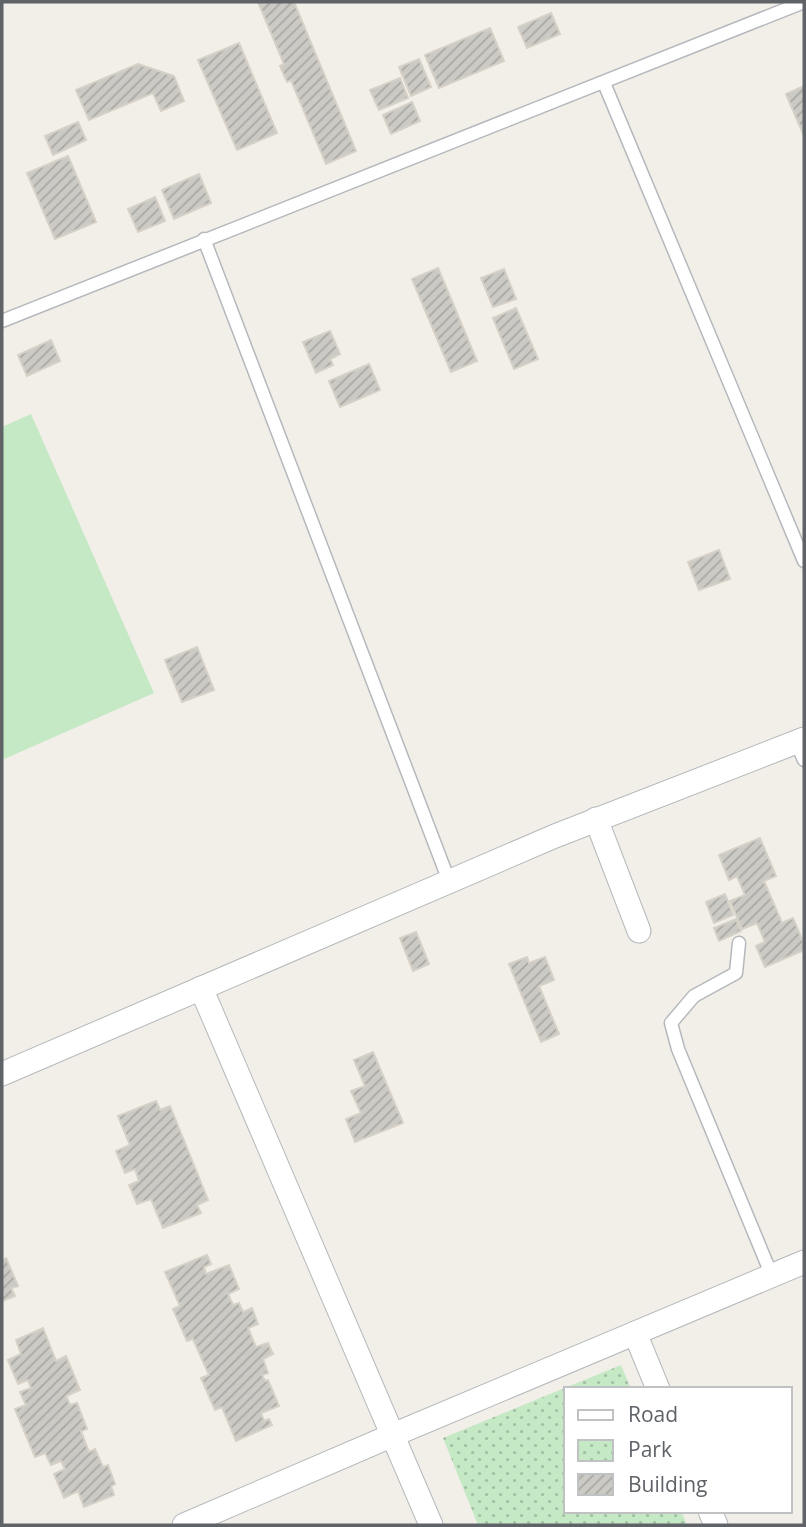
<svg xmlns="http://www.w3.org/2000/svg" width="806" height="1527" font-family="'Open Sans',sans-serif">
<defs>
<pattern id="park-dots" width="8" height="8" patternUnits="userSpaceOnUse" patternTransform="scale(1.75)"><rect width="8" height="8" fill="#c5e8c5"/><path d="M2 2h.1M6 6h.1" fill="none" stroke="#a3c0a4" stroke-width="1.8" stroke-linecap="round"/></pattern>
<pattern id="building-hatch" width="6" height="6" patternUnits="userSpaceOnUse" patternTransform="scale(1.75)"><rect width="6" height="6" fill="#cccac5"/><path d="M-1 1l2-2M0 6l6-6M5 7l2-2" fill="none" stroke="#a9a8a4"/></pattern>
</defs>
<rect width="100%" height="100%" fill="#f1efe8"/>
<polygon fill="#c5e8c5" points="31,414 154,693 2,760 2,427"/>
<polygon fill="url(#park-dots)" points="621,1365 631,1389 566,1389 566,1511 681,1511 687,1525 478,1525 443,1438"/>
<g fill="url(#building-hatch)" stroke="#d6d1c6" stroke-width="2">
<polygon points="258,2 294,2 356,151 326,164 291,80 287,82 280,66 284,64"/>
<polygon points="551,13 560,34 527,48 518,27"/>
<polygon points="490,28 504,61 439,88 425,55"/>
<polygon points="239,43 277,133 237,150 198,60"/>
<polygon points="419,59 431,87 411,96 399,67"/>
<polygon points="138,64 174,76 184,101 161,111 153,93 89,120 76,90"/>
<polygon points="400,78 408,98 379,110 370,90"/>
<polygon points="804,86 804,136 786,94"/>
<polygon points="412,102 420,121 391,134 383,115"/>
<polygon points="78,122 86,140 53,155 45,136"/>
<polygon points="68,156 96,222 55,239 27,173"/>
<polygon points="199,174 211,203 174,219 162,190"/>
<polygon points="155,197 165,221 138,232 128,209"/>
<polygon points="438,268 477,361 451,372 412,279"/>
<polygon points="504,269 516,299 493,307 481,278"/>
<polygon points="516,308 538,359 514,369 493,318"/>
<polygon points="330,331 340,354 330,359 333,365 316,373 303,342"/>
<polygon points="51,340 60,361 27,376 18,355"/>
<polygon points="369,364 380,390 340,407 329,381"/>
<polygon points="719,550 730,579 699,590 688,562"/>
<polygon points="197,647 214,690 182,702 165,660"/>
<polygon points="760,838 776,876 764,881 782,923 793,918 804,944 804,950 765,967 756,946 765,942 757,923 742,929 730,901 745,895 737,876 729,880 719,855"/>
<polygon points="725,894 733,915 714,923 706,902"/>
<polygon points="736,919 741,931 719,941 714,928"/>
<polygon points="416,932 429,964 413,971 400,938"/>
<polygon points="527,957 529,963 545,957 554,980 539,986 559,1034 541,1042 509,964"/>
<polygon points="373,1052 403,1123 355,1142 346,1119 361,1113 351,1091 365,1086 354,1060"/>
<polygon points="156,1101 160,1110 170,1106 208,1200 197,1205 201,1213 163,1228 151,1199 137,1204 129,1185 139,1181 135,1169 125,1173 116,1151 130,1145 118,1116"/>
<polygon points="207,1255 211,1264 204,1267 206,1274 229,1265 239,1289 228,1294 233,1305 239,1303 243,1312 252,1308 258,1324 248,1328 256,1347 268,1343 273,1354 263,1359 268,1373 262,1375 265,1381 268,1380 279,1406 261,1413 264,1421 269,1419 272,1425 236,1441 222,1407 215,1410 201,1378 209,1375 193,1339 187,1341 173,1309 180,1306 165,1272"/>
<polygon points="6,1258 18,1286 11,1288 15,1296 2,1301 2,1260"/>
<polygon points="43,1328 56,1361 66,1356 80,1390 66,1396 70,1405 77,1403 87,1429 81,1431 89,1452 95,1449 103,1467 108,1465 115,1484 111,1486 114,1495 84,1507 78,1491 64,1498 54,1474 65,1469 61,1461 51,1465 45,1453 35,1457 15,1409 26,1405 20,1392 31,1388 28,1380 18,1384 8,1360 21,1354 16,1340"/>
</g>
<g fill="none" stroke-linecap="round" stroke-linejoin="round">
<g stroke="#b5b8bc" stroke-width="15">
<g id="service">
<polyline points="604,83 804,561"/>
<polyline points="204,239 449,881"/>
<polyline points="2,321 804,2"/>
<polyline points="796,742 804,760"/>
<polyline points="739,943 736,973 694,996 671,1023 678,1049 772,1276"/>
</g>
</g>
<g stroke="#b5b8bc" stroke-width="25">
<g id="minor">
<polyline points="596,819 639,931"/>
<polyline points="201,988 431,1525"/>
<polyline points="2,1074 555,836 804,739"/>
<polyline points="635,1333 658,1389"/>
<polyline points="710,1511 716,1525"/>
<polyline points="184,1525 393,1435 804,1262"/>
</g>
</g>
<use href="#service" stroke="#fff" stroke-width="12"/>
<use href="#minor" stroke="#fff" stroke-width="23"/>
</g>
<rect width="806" height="1527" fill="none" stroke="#5f6368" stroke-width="7"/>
<rect x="564" y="1387" width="228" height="126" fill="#ffffff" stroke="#bfc1c3" stroke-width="2"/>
<rect x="578" y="1410" width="35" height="10" fill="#ffffff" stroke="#bfc1c3" stroke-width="2"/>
<text x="628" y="1422" font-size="21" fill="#5f6368">Road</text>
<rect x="578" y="1440" width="35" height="21" fill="url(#park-dots)" stroke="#bfc1c3" stroke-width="2"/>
<text x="628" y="1457" font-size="21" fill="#5f6368">Park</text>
<rect x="578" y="1474" width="35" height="21" fill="url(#building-hatch)" stroke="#bfc1c3" stroke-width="2"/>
<text x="628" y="1492" font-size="21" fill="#5f6368">Building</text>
</svg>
